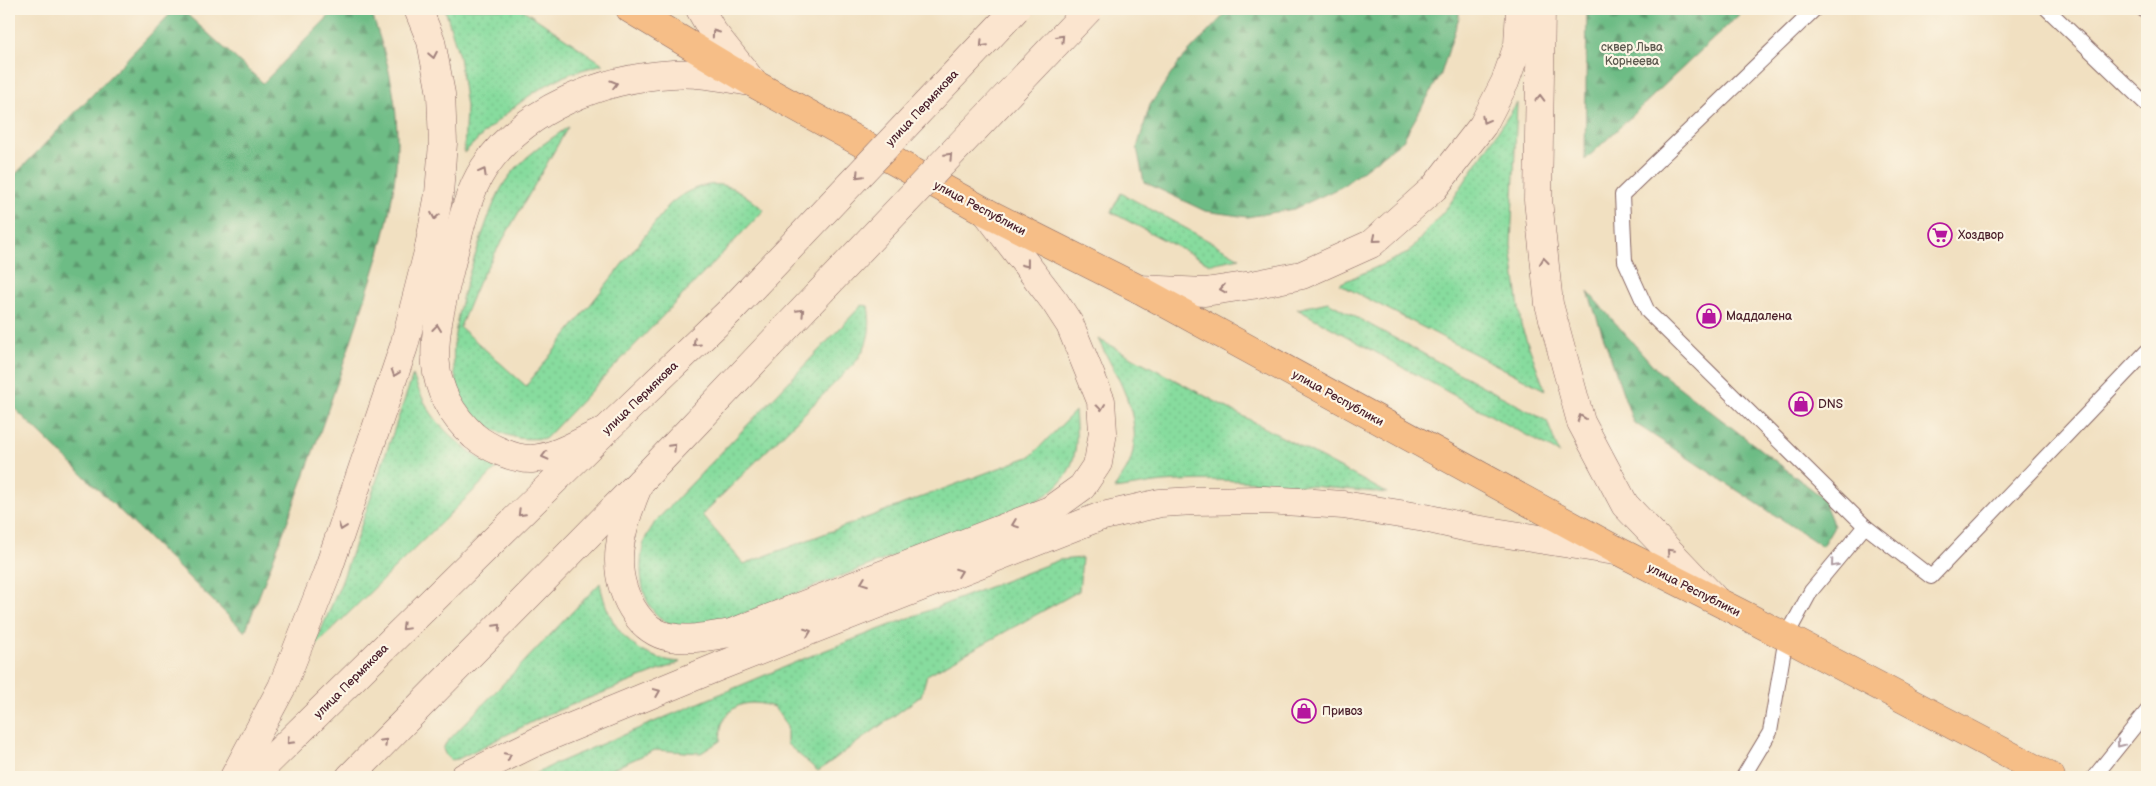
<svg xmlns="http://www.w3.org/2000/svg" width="2156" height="786" font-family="'Balsamiq Sans',sans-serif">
<defs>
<pattern id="grass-dots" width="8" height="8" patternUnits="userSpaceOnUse" patternTransform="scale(1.25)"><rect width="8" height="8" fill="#87dc9e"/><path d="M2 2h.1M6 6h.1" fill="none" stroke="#76bc88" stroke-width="1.8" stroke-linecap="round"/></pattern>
<pattern id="forest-firs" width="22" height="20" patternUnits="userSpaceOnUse" patternTransform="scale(1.25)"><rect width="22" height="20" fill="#6dbc85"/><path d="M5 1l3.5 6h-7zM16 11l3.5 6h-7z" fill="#5c986d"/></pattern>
</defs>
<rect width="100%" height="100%" fill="#fcf5e5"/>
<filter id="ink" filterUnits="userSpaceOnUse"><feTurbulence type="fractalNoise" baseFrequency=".02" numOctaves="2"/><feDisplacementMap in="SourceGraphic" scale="10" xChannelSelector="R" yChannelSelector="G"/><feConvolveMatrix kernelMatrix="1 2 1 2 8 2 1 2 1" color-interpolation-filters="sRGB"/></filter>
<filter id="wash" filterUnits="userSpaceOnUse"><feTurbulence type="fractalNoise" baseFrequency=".0096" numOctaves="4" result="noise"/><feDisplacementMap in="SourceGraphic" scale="20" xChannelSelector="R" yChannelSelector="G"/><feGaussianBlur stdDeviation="1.12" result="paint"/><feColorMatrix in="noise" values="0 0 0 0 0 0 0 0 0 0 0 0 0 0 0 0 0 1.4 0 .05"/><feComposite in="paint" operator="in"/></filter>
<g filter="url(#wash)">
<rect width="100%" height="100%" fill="#f1e0c1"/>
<g fill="url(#grass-dots)" stroke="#687e64">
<path d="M445,9H522L603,64C590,68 575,71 562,77C525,94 493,124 464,153L466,107L459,56Z"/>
<polygon points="1517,103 1511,245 1521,325 1545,390 1339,284 1408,253 1449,205"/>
<path d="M568,127L479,281L460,327L526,386L669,205C687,189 711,178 735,189C745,194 755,203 764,210L545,439C535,438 524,440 514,437C426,414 454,318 475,256C483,233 492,202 505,182C521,158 545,143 568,127Z"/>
<polygon points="1121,193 1240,258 1210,264 1111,212"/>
<polygon points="1328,302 1547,421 1559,453 1297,309"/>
<path d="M862,305L868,306C872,329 869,344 855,363L702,515L744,564L1031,456L1075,411C1079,455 1075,479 1035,502L721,622C706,625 689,630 674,625C640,615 637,571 644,542C646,535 652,528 655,522Z"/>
<path d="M1098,339L1387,493C1313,487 1237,476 1163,482C1146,484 1130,487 1114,489C1119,480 1128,469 1131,459C1144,415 1116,376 1098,339Z"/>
<path d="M413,375C429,423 455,443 496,469L314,647L342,581Z"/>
<path d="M1082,558L1079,591L927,675L921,696L818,771L787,744V726L774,707C755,701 734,699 723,722C720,727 721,735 720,741L701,753L655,750L594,777H529L559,762L808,657L1059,560Z"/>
<path d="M600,583C608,628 634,659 681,662L546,715L458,759L451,760L446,756L443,749L446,743Z"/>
</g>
<g fill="url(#forest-firs)" stroke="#5c6e58">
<path d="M175,9H181L263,83L336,9H370C386,54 397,92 397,141C397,207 375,268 355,329C322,431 284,532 245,632L9,403V181Z"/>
<polygon points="1230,9 1459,9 1459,17 1441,74 1403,140 1341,187 1294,209 1247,217 1205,211 1144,182 1137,148 1150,105 1180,61"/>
<polygon points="1587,9 1745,9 1585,160"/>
<polygon points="1588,292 1657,370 1822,497 1834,526 1822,546 1633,422"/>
</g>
</g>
<g filter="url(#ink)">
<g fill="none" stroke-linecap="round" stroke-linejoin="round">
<g stroke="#846360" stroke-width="16">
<g id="service">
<polyline points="1815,9 1622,195 1625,261 1648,312 1865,526 1931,577 2147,351"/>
<polyline points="2047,9 2147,105"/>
<polyline points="2143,9 2147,13"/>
<polyline points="1743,777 1770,732 1786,637 1811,591 1865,526"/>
<polyline points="2094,777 2147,711"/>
</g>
</g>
<g stroke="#846360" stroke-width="29">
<g id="secondary">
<polyline points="700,9 713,32 752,81"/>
<polyline points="1541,9 1538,200 1549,304 1581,422 1625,505 1713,597"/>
<polyline points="1139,289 1205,292 1252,285 1302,275 1371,244 1434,188 1483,125 1505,82 1518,45 1520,9"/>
<path d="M606,430C583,440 558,457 532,459C515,460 487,447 474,436C418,385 435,332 450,268C458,237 466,195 484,168C524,108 603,78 673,74C699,72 726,78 752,82"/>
<path d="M640,482C621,526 606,571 636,614C643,625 656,635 670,637C690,641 711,636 731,633L1050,510L1082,487L1098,463L1103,432L1101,401L1070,325L1055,302L986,212"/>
<polyline points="234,777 282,687 326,576 404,346 428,252 439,194 443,143 441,94 431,41 418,9"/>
<polyline points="253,777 606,430 732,309"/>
<polyline points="350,777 640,482 767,348"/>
<polyline points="464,777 540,740 720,666 1099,517 1160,503 1194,501 1263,500 1300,502 1343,505 1425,518 1469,528 1615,551"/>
</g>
</g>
<g stroke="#846360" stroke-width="29">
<polyline id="primary" points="630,9 753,83 986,212 1139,289 1620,552 1748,617 2051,777"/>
</g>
<use href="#service" stroke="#fff" stroke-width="14"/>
<use href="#secondary" stroke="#fbe5cf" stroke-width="28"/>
<use href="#primary" stroke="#f6be87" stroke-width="28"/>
<g stroke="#846360" stroke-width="29" stroke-linecap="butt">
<g id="secondary-bridge">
<polyline points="732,309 1016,9"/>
<polyline points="767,348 1089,9"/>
</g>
</g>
<use href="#secondary-bridge" stroke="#fbe5cf" stroke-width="28"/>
</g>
<defs><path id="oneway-chevron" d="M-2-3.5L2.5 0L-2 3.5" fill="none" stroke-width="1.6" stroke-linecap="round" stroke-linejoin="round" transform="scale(1.25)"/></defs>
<g stroke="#a2827d">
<use href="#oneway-chevron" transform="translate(715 33) rotate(-125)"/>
<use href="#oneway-chevron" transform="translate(1061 38) rotate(-46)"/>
<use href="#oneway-chevron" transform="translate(983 44) rotate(133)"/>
<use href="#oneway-chevron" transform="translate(433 55) rotate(79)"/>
<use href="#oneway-chevron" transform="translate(614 84) rotate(-17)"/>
<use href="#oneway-chevron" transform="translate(1540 98) rotate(-89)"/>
<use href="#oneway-chevron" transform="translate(1485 120) rotate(119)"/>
<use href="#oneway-chevron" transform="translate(949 156) rotate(-46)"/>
<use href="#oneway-chevron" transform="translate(483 172) rotate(-61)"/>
<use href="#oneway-chevron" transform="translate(859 175) rotate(133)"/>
<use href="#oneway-chevron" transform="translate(435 216) rotate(100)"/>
<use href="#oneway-chevron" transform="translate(1376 239) rotate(140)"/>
<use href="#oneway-chevron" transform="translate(1544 261) rotate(-96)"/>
<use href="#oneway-chevron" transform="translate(1026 264) rotate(52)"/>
<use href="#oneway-chevron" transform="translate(1223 289) rotate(171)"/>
<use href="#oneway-chevron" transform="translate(801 312) rotate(-46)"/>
<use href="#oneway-chevron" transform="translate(437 328) rotate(-83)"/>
<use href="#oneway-chevron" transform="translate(696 343) rotate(136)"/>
<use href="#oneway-chevron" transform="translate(395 373) rotate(109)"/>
<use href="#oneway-chevron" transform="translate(1101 407) rotate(83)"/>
<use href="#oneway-chevron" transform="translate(1581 418) rotate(-109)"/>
<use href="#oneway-chevron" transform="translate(673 447) rotate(-46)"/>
<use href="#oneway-chevron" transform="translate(545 456) rotate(166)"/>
<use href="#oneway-chevron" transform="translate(521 513) rotate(135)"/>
<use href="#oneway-chevron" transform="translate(1015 524) rotate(159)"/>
<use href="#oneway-chevron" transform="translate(342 527) rotate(109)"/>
<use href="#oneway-chevron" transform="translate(1670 552) rotate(-133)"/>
<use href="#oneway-chevron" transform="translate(959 572) rotate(-21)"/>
<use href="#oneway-chevron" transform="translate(864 582) rotate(159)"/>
<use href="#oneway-chevron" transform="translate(405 627) rotate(135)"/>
<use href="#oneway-chevron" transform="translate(498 627) rotate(-46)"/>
<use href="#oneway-chevron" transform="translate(808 632) rotate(-21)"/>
<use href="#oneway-chevron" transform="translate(657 692) rotate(-22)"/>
<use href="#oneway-chevron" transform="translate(290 741) rotate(135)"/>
<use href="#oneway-chevron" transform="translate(384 742) rotate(-46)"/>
<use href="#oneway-chevron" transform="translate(508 756) rotate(-26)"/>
</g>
<g stroke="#ae9aa0">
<use href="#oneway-chevron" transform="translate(1834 564) rotate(130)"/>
<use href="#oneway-chevron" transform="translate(2120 744) rotate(128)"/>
</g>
</g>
<defs>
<g id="supermarket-ring" transform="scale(1.25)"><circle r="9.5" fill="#fcf5e5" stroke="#b5179e" stroke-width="1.5"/><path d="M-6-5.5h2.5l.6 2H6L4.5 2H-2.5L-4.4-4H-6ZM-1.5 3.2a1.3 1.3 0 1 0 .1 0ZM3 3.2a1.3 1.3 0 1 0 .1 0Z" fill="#b5179e"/></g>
<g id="shop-ring" transform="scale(1.25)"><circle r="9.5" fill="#fcf5e5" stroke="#b5179e" stroke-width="1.5"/><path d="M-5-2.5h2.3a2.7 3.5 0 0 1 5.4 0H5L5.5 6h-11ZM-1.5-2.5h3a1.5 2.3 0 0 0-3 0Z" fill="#b5179e"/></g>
</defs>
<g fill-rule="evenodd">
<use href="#supermarket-ring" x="1940" y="235"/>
<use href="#shop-ring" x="1709" y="316"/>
<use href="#shop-ring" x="1801" y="404"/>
<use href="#shop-ring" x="1304" y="711"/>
</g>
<g text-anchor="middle" stroke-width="4.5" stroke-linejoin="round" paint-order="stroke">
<g font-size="12" fill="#5c584e" stroke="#fcf5e5">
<text x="1632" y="51">сквер Льва<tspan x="1632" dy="14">Корнеева</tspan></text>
</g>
<g font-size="12" fill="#4a1f2b" stroke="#fcf5e5">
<text transform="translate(922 108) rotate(-47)" y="4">улица Пермякова</text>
<text transform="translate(980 208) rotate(28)" y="4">улица Республики</text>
<text transform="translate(640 398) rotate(-44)" y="4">улица Пермякова</text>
<text transform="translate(1338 398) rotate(29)" y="4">улица Республики</text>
<text transform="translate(1694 590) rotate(27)" y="4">улица Республики</text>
<text transform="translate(351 681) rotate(-45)" y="4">улица Пермякова</text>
</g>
<g font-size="12" fill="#4a1f2b" stroke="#fcf5e5" text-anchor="start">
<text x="1958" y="239">Хоздвор</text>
<text x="1726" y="320">Маддалена</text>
<text x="1818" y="408">DNS</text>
<text x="1322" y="715">Привоз</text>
</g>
</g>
<rect width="2156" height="786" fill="none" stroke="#fcf5e5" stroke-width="30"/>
</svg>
